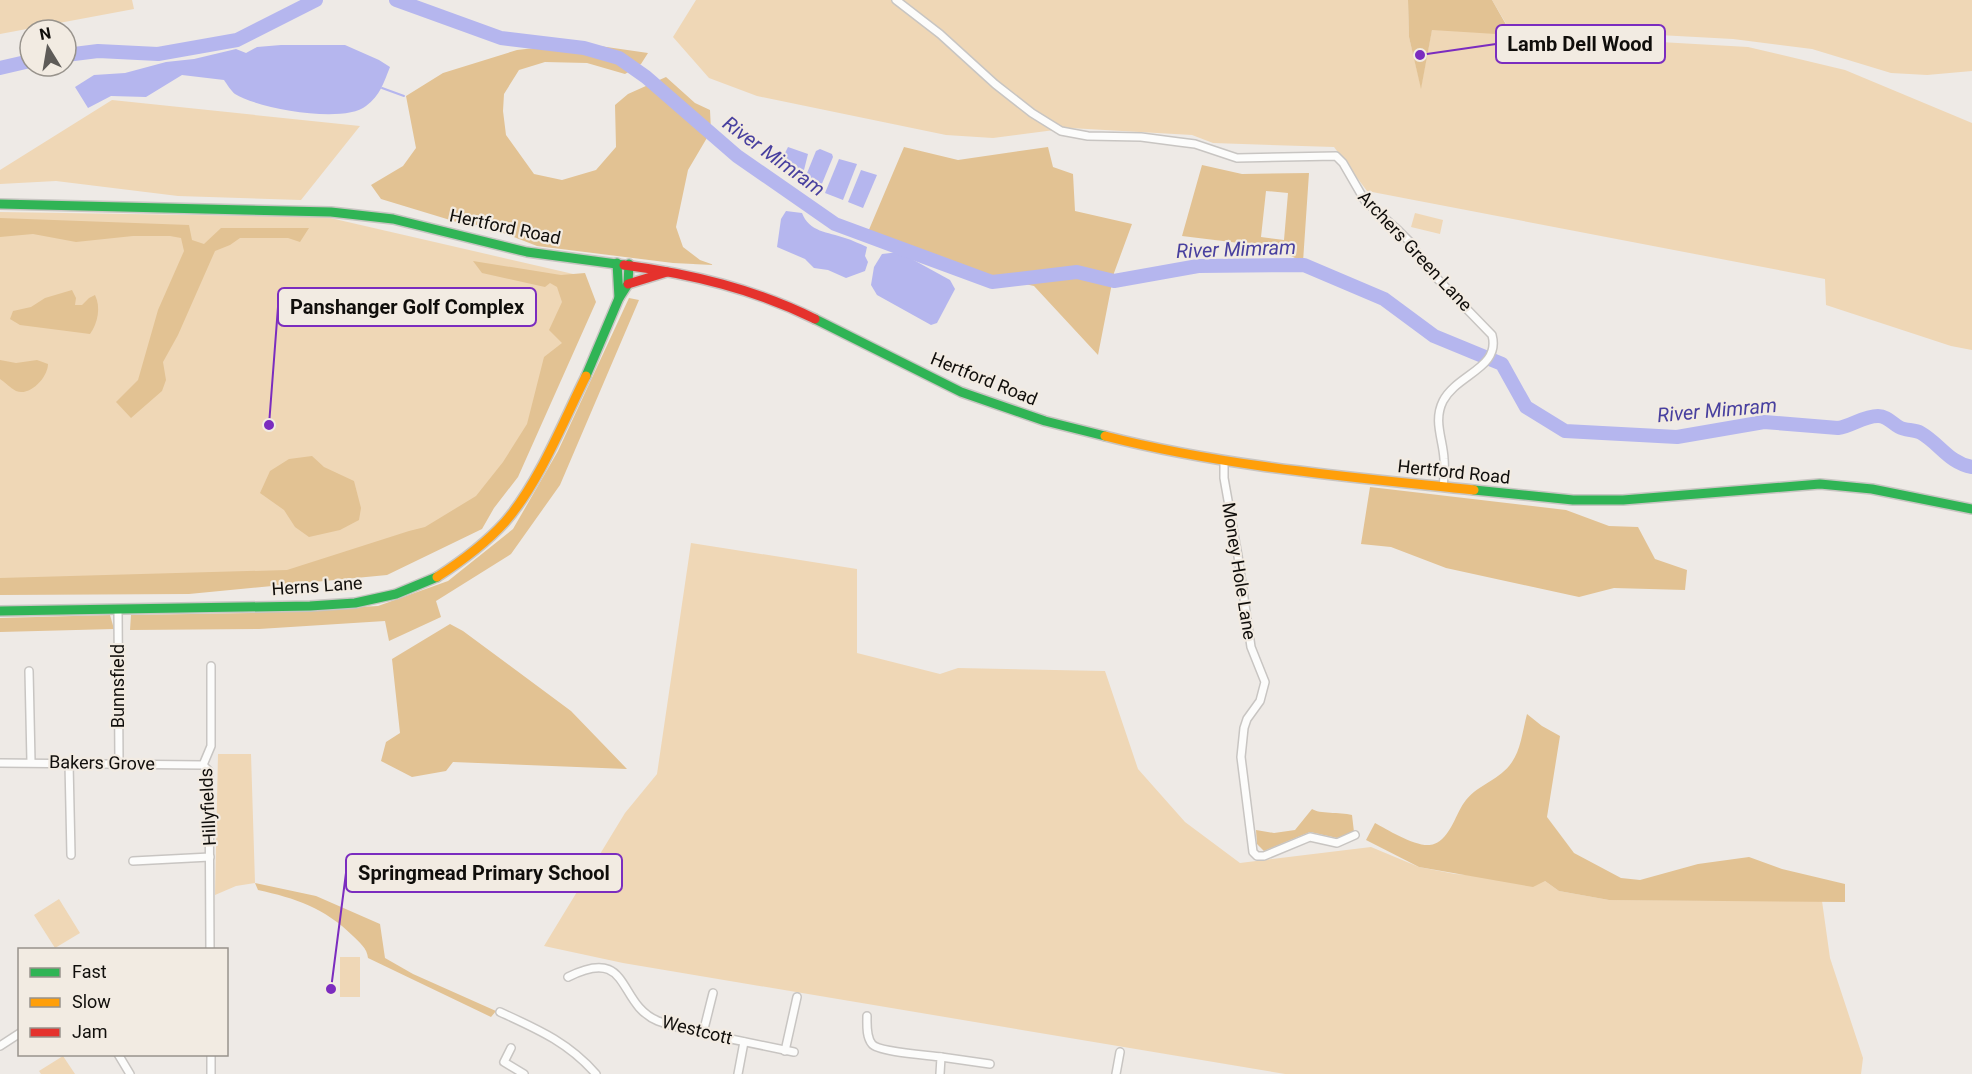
<svg xmlns="http://www.w3.org/2000/svg" width="1972" height="1074" font-family="Roboto,sans-serif">
<rect width="100%" height="100%" fill="#eeeae6"/>
<g fill="#efd7b6">
<polygon points="0,0 132,0 134,9 0,34"/>
<polygon points="696,0 1408,0 1409,37 1421,87 1432,29 1748,47 1845,70 1972,123 1972,350 1951,346 1826,305 1825,279 1367,191 1334,147 1213,143 1192,135 1070,128 993,138 946,135 757,96 709,78 673,37"/>
<polygon points="1492,0 1972,0 1972,71 1927,75 1891,73 1812,49 1733,39 1508,27"/>
<polygon points="112,100 360,126 301,200 178,196 56,181 0,184 0,170"/>
<polygon points="0,212 326,217 582,276 567,363 510,486 436,536 325,575 0,583"/>
<polygon points="1415,213 1443,220 1440,234 1411,227"/>
<polygon points="691,543 857,569 857,653 940,674 958,668 1105,671 1138,769 1185,822 1240,863 1371,847 1419,867 1455,874 1545,881 1559,891 1609,900 1822,901 1830,958 1863,1058 1861,1074 1285,1074 623,963 544,946 625,813 657,774"/>
<polygon points="218,754 251,754 255,883 236,886 215,895"/>
<polygon points="59,899 80,933 55,948 34,915"/>
<rect x="340" y="957" width="20" height="40"/>
<polygon points="63,1056 75,1074 41,1074 39,1071"/>
</g>
<g fill="#e2c293" fill-rule="evenodd">
<polygon points="1408,0 1492,0 1512,35 1432,30 1421,89 1409,37"/>
<polygon points="579,43 648,53 641,64 625,74 587,63 545,62 519,70 504,94 503,111 506,135 534,174 562,180 596,170 616,147 615,105 628,94 666,77 695,103 710,110 711,131 688,170 676,227 683,247 700,260 714,265 673,263 537,246 485,226 460,223 381,199 371,185 403,166 416,148 406,96 443,73 517,50"/>
<polygon points="904,147 958,160 1048,147 1053,167 1073,174 1075,211 1132,224 1114,273 1098,355 1034,286 975,273 868,232"/>
<path d="M1202,165L1242,174L1309,173L1303,262L1273,247L1182,236ZM1266,191L1288,193L1284,240L1261,237Z"/>
<polygon points="0,218 189,225 192,240 204,244 221,228 309,228 300,242 288,238 240,238 230,245 215,251 178,335 163,362 166,380 162,391 131,418 116,402 138,380 158,310 184,251 181,238 170,236 133,236 76,242 33,234 0,237"/>
<polygon points="473,261 561,275 585,273 596,302 518,477 494,508 482,529 387,575 189,594 0,595 0,578 287,570 409,531 425,527 476,496 503,462 527,424 544,357 562,343 549,330 562,302 557,287 550,283 545,287 482,273"/>
<path d="M72,290L76,298L75,305H82L89,298L95,295C101,307 98,323 90,334L20,325L10,319L13,311L31,307L45,298Z"/>
<polygon points="629,298 639,300 560,485 511,554 436,601 441,617 389,641 385,621 259,629 130,630 131,615 251,613 378,606 448,581 513,529 558,451"/>
<path d="M0,360L16,363L37,360L48,364C48,377 30,397 16,391C10,388 5,382 0,379Z"/>
<polygon points="312,456 324,467 354,481 361,508 359,520 340,530 309,537 295,527 284,510 260,493 270,471 289,459"/>
<polygon points="1370,487 1566,510 1609,526 1638,527 1655,559 1687,570 1685,590 1614,588 1579,597 1446,568 1391,547 1361,544"/>
<polygon points="110,615 114,629 0,632 0,618"/>
<polygon points="450,624 463,631 571,711 627,769 453,762 446,771 412,777 381,761 386,742 400,733 392,659"/>
<path d="M1527,714L1542,726L1560,736L1547,817L1574,853L1621,878L1640,880L1698,864L1749,857L1782,869L1845,884V902L1609,900L1559,891L1545,881L1533,887L1419,867L1366,840L1375,823C1388,830 1420,850 1434,844C1451,838 1456,812 1466,800C1479,784 1500,780 1512,762C1521,749 1523,729 1527,714Z"/>
<path d="M1312,809C1319,814 1340,812 1352,815L1354,832L1337,838L1310,832L1264,851L1257,844L1256,830L1274,833L1295,830Z"/>
<path d="M255,883L316,896L380,924L385,958L413,974L496,1011L491,1017L368,958C367,948 360,943 353,936C325,908 295,898 258,890Z"/>
</g>
<g fill="#b5b6ee">
<path d="M281,45H345L379,60L390,67C384,82 380,96 366,106C344,124 259,109 235,94C231,91 227,84 224,80L182,75L146,97L111,96L88,108L75,87L94,75L125,73L166,62L194,59L236,49L246,53L257,47Z"/>
<polygon points="788,147 808,154 803,174 798,178 782,170 780,163"/>
<polygon points="820,149 832,154 833,157 821,186 818,187 805,178 816,151"/>
<polygon points="839,159 857,164 843,200 825,193"/>
<polygon points="861,170 877,175 863,208 848,202"/>
<path d="M786,211L802,213C809,232 828,232 845,238C852,240 860,244 867,247L865,256L868,262L865,271L846,278L828,270L814,268L805,259L777,247L781,219Z"/>
<polygon points="899,252 950,280 955,289 937,323 931,325 877,295 871,285 874,267 882,254"/>
</g>
<g fill="none" stroke-linecap="round" stroke-linejoin="round">
<polyline stroke="#b5b6ee" stroke-width="2" points="382,88 404,96"/>
<g stroke="#b5b6ee" stroke-width="14">
<path d="M396,0L501,38L584,48L619,58L646,77L737,156L835,224L992,282L1077,272L1114,281L1198,266L1304,265L1384,299L1434,336L1502,364L1526,407L1565,431L1677,437L1764,422L1838,428C1852,426 1863,416 1878,416C1887,416 1892,423 1899,427C1906,431 1914,429 1921,433C1940,444 1949,463 1972,467"/>
<polyline points="66,55 98,51 158,54 237,40 316,0"/>
<polyline points="0,68 30,61"/>
</g>
<g stroke="#c8c5c2" stroke-width="10">
<g id="street">
<path d="M896,0L940,34L995,84L1032,113L1061,131L1088,136L1141,137L1179,142L1195,144L1237,158L1336,156L1343,163L1365,201L1397,229L1410,242L1427,268L1492,335C1501,368 1457,374 1443,401C1433,421 1443,439 1444,459C1445,469 1444,478 1443,487"/>
<polyline points="1224,460 1224,478 1238,556 1251,647 1265,682 1260,701 1247,719 1244,728 1241,757 1253,852 1257,856 1264,856 1310,837 1337,843 1355,835"/>
<polyline points="118,610 119,763"/>
<polyline points="29,671 31,762"/>
<polyline points="0,763 203,765"/>
<polyline points="69,763 71,855"/>
<polyline points="203,765 209,771 210,950"/>
<polyline points="203,765 211,746 211,666"/>
<polyline points="133,861 210,857"/>
<path d="M568,977C632,945 616,1004 658,1021C674,1027 691,1030 707,1034C736,1040 765,1046 794,1052"/>
<path d="M500,1012C537,1029 568,1042 596,1074"/>
<path d="M867,1016C867,1025 866,1037 872,1044C878,1052 928,1055 941,1057L940,1074"/>
<polyline points="703,1033 713,993"/>
<polyline points="0,1046 20,1033"/>
<polyline points="511,1048 504,1062 524,1074"/>
<polyline points="785,1051 797,997"/>
<polyline points="118,1054 130,1074"/>
<polyline points="941,1057 990,1064"/>
<polyline points="211,1074 211,1054"/>
<polyline points="738,1074 744,1042"/>
<polyline points="1116,1074 1120,1052"/>
</g>
</g>
<g stroke="#c8c5c2" stroke-width="12">
<g id="fast">
<polyline points="0,204 331,212 393,219 527,252 624,265"/>
<polyline points="617,263 619,298"/>
<polyline points="815,319 961,392 1045,421 1105,436"/>
<polyline points="586,376 619,298 628,284 629,264"/>
<polyline points="1474,490 1573,500 1623,500 1820,484 1872,489 1972,509"/>
<polyline points="0,611 310,606 355,603 396,594 437,577"/>
</g>
</g>
<g stroke="#c8c5c2" stroke-width="12">
<g id="slow">
<path d="M1105,436C1226,467 1351,477 1474,490"/>
<path d="M437,577C462,561 485,544 505,522C539,483 563,422 586,376"/>
</g>
</g>
<g stroke="#c8c5c2" stroke-width="12">
<g id="jam">
<path d="M624,265C692,274 754,289 815,319"/>
<polyline points="628,284 667,272"/>
</g>
</g>
<use href="#street" stroke="#fcfcfb" stroke-width="7"/>
<use href="#fast" stroke="#30b455" stroke-width="9"/>
<use href="#slow" stroke="#ff9f0a" stroke-width="9"/>
<use href="#jam" stroke="#e5322d" stroke-width="9"/>
</g>
<g text-anchor="middle" stroke-width="4.5" stroke-linejoin="round" paint-order="stroke">
<g font-size="18" fill="#100e0b" stroke="#f2ebe2">
<text transform="translate(505 227) rotate(12)" y="6">Hertford Road</text>
<text transform="translate(1415 251) rotate(47)" y="6">Archers Green Lane</text>
<text transform="translate(984 379) rotate(22)" y="6">Hertford Road</text>
<text transform="translate(1454 472) rotate(6)" y="6">Hertford Road</text>
<text transform="translate(1239 571) rotate(81)" y="6">Money Hole Lane</text>
<text transform="translate(317 586) rotate(-4)" y="6">Herns Lane</text>
<text transform="translate(118 686) rotate(-90)" y="6">Bunnsfield</text>
<text transform="translate(102 763) rotate(1)" y="6">Bakers Grove</text>
<text transform="translate(208 807) rotate(-93)" y="6">Hillyfields</text>
<text transform="translate(697 1030) rotate(14)" y="6">Westcott</text>
</g>
<g font-size="20" font-style="italic" fill="#48409f" stroke="#f2ebe2">
<text transform="translate(774 156) rotate(36)" y="7">River Mimram</text>
<text transform="translate(1236 249) rotate(-2)" y="7">River Mimram</text>
<text transform="translate(1717 410) rotate(-5)" y="7">River Mimram</text>
</g>
</g>
<path fill="none" stroke="#7b2cbf" stroke-width="2" d="M1420 55L1496 44M269 425L278 307M331 989L346 873"/>
<g fill="#7b2cbf" stroke="#f2ebe2" stroke-width="2">
<circle cx="1420" cy="55" r="6"/>
<circle cx="269" cy="425" r="6"/>
<circle cx="331" cy="989" r="6"/>
</g>
<g fill="#f2ebe2" stroke="#7b2cbf" stroke-width="2">
<rect x="1496" y="25" width="169" height="38" rx="6"/>
<rect x="278" y="288" width="258" height="38" rx="6"/>
<rect x="346" y="854" width="276" height="38" rx="6"/>
</g>
<g font-size="20" text-anchor="middle" font-weight="bold" fill="#100e0b">
<text x="1580" y="51">Lamb Dell Wood</text>
<text x="407" y="314">Panshanger Golf Complex</text>
<text x="484" y="880">Springmead Primary School</text>
</g>
<rect x="18" y="948" width="210" height="108" fill="#f2ebe2" stroke="#98938c" stroke-width="1.5"/>
<rect x="30" y="968" width="30" height="9" fill="#30b455" stroke="#98938c" stroke-width="1.5"/>
<text x="72" y="978" font-size="18" fill="#100e0b">Fast</text>
<rect x="30" y="998" width="30" height="9" fill="#ff9f0a" stroke="#98938c" stroke-width="1.5"/>
<text x="72" y="1008" font-size="18" fill="#100e0b">Slow</text>
<rect x="30" y="1028" width="30" height="9" fill="#e5322d" stroke="#98938c" stroke-width="1.5"/>
<text x="72" y="1038" font-size="18" fill="#100e0b">Jam</text>
<g transform="translate(48 48) rotate(349)"><circle r="28" fill="#f2ebe2" stroke="#98938c" stroke-width="1.5"/>
<path d="M0-4.5L10 22L0 15L-10 22Z" fill="#5e5b58"/>
<text y="-9" font-size="16" font-weight="bold" text-anchor="middle" fill="#100e0b">N</text>
</g>
</svg>
